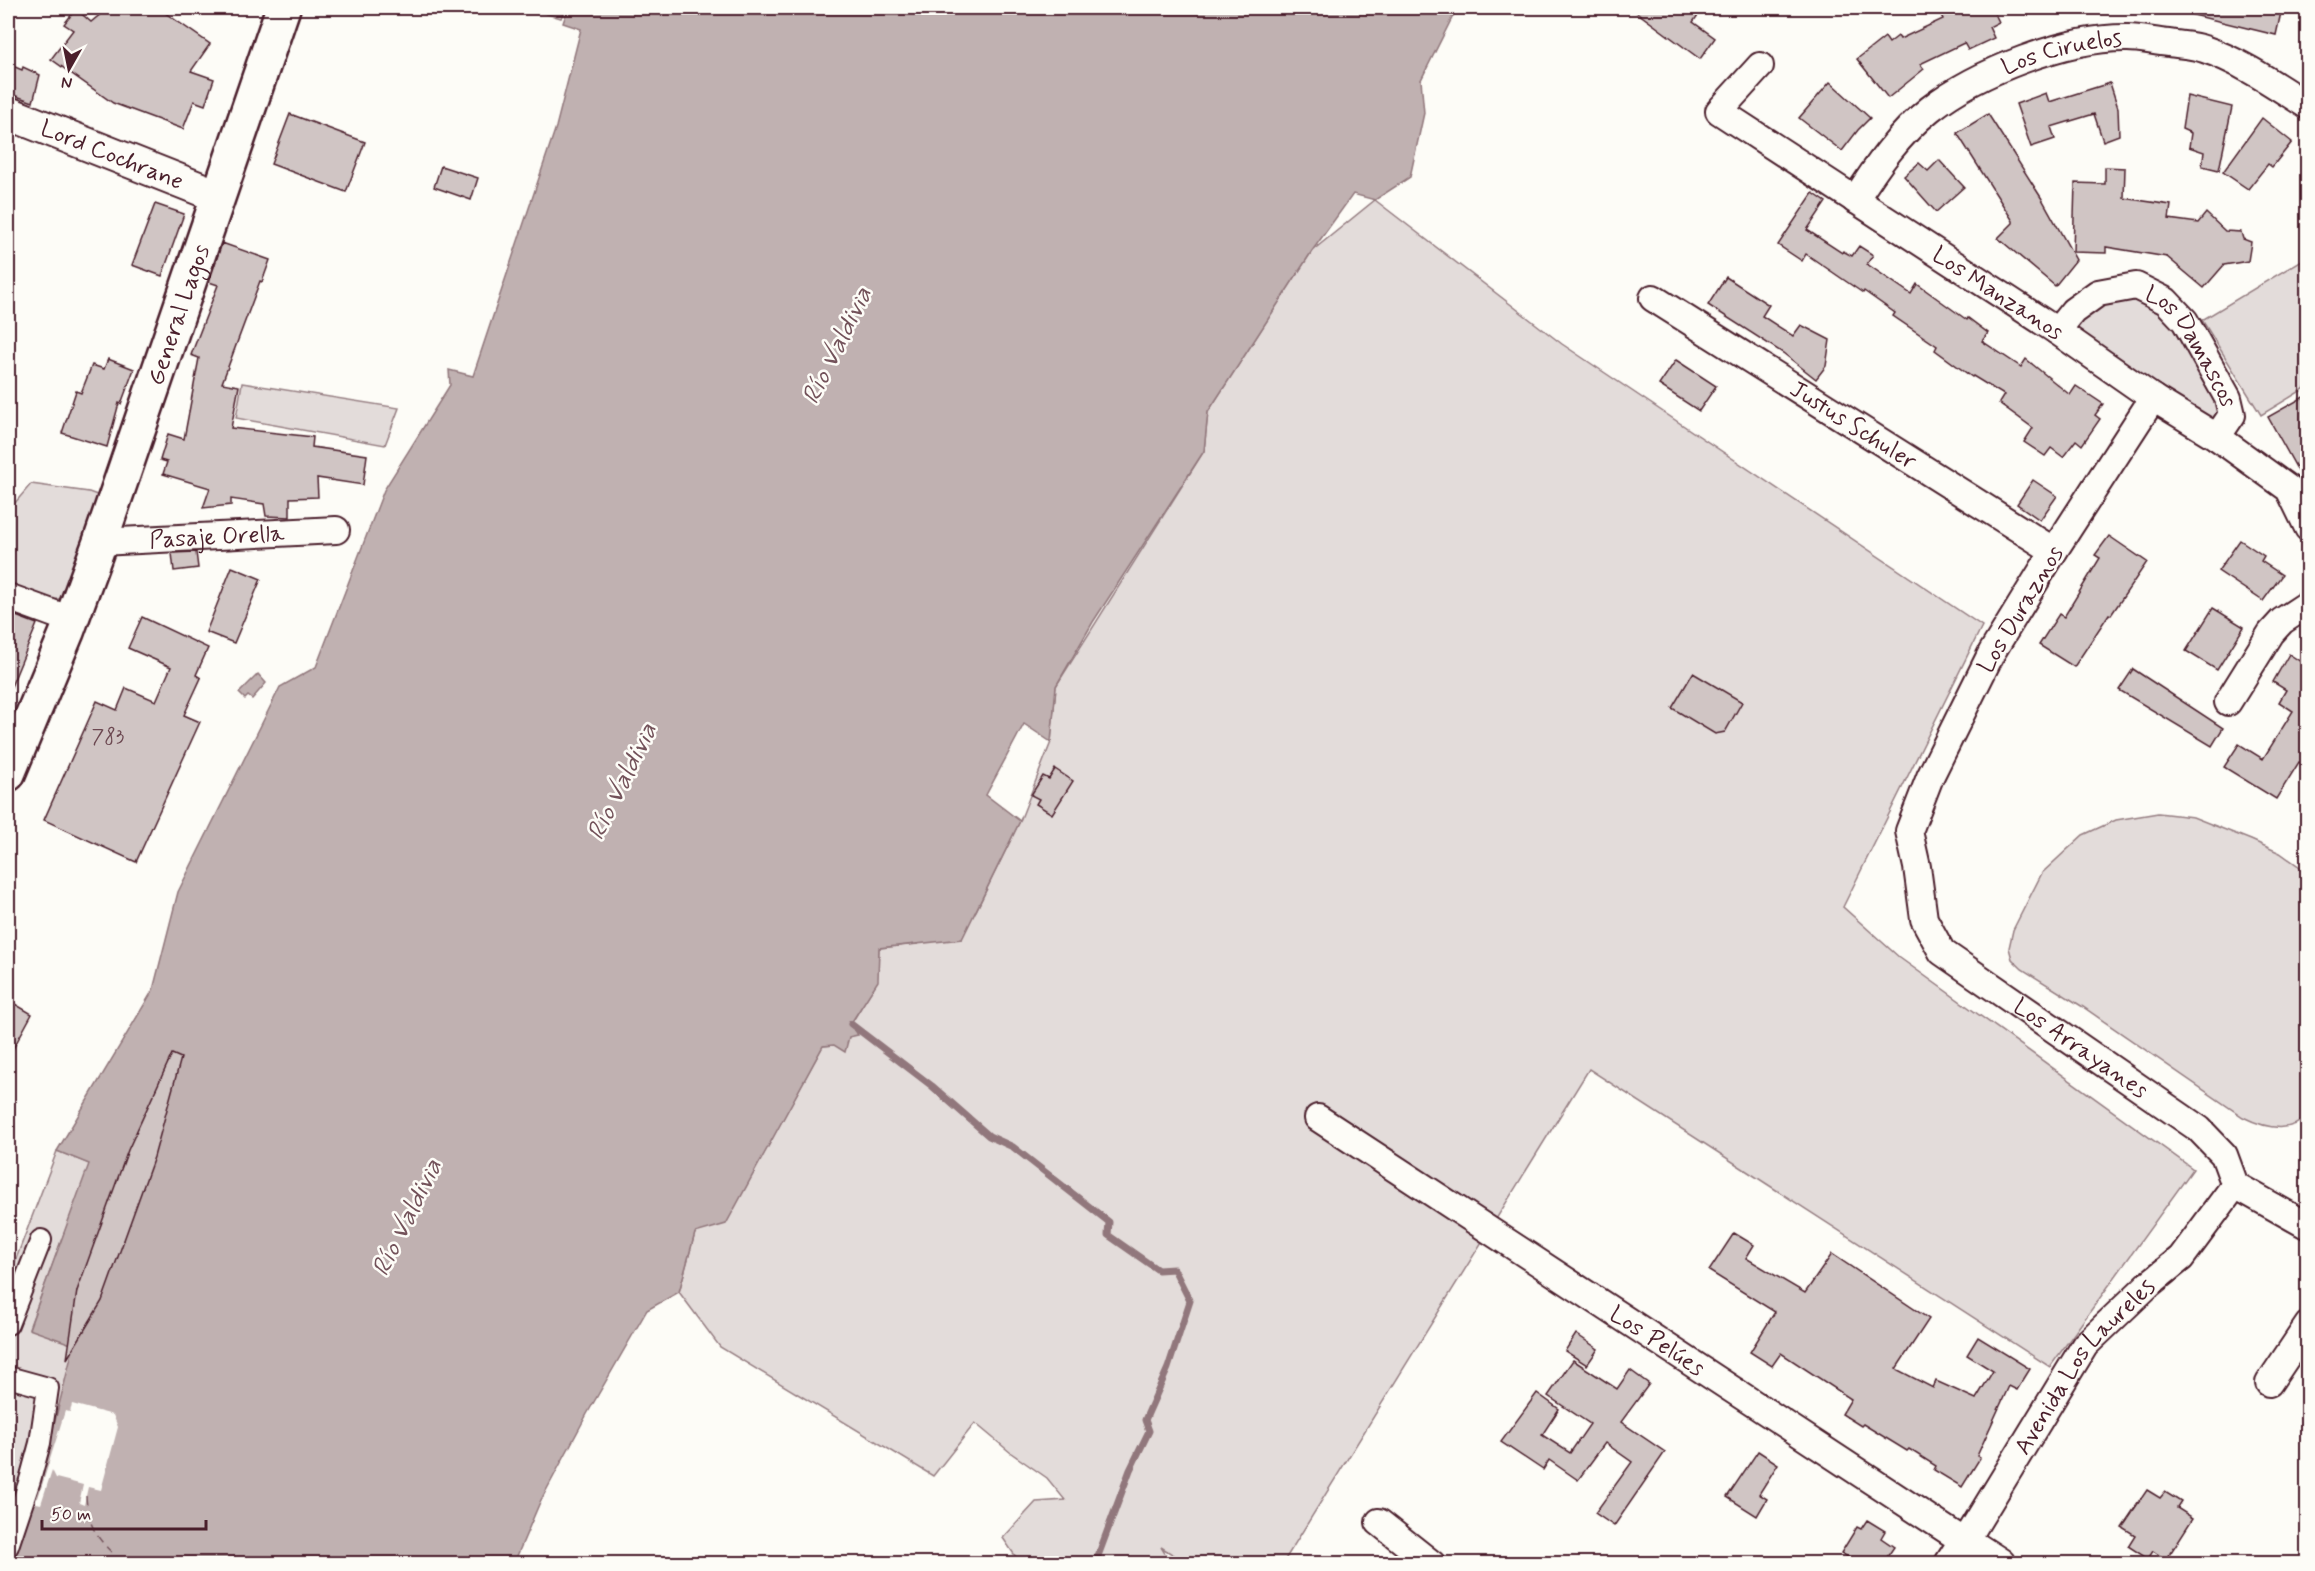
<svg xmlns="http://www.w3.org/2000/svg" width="2315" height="1571" font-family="Mynerve,sans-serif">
<rect width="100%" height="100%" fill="#fdfcf7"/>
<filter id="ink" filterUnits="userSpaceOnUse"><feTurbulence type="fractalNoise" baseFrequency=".0167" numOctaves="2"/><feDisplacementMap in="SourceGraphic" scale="12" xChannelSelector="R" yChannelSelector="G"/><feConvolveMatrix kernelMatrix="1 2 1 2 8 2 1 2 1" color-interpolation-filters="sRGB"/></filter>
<g filter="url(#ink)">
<g fill="#e3dcda" stroke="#967e82" stroke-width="1.5">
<polygon points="527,8 565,8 561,18"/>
<polygon points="1375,200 1562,344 1982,626 1843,907 1900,958 2193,1169 2050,1367 1589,1069 1283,1563 1186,1563 1161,1547 1171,1563 1020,1563 1003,1538 1036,1502 1065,1500 1047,1478 1011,1453 975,1423 933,1476 720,1347 679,1292 695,1233 745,1188 823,1046 834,1045 851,1024 877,981 879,948 918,944 976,911 1020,821 1051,742 1056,686 1204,451 1208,412 1312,251"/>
<polygon points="2307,257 2307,387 2261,415 2202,320"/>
<polygon points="2137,293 2167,308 2225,409 2215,422 2071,329 2076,315"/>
<polygon points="242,383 399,408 385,445 236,418"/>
<path d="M31,484L89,492L105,498L70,593C50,608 29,596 8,589V511Z"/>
<path d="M2158,813L2193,817L2251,840L2280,853L2307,872L2308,1115C2290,1135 2263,1127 2243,1117L2083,1007L2022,969L2012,959L2009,948L2013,930L2042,873L2083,835L2116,820Z"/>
<polygon points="57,1151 90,1164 29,1328 75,1345 39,1486 34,1485 8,1563 8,1280"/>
</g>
<g fill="#c0b1b1" stroke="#91777b" stroke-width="1.5">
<polygon points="568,8 1457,8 1421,80 1424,113 1410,177 1375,200 1353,194 1312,251 1208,412 1204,451 1093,622 1056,686 1051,742 1024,724 986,795 1020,821 962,939 879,948 878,981 851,1023 858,1035 849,1037 845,1052 834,1045 823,1046 726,1224 695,1233 679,1292 647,1310 587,1414 540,1502 514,1563 9,1564 34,1485 39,1485 74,1345 29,1329 89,1164 57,1151 153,990 178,892 280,687 316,667 384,490 450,385 449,370 473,376 556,127 581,29 563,23"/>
<polygon points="258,674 266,683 252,699 248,696 245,699 239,693"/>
</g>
<polygon fill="#fdfcf7" points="72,1404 113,1415 118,1427 101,1490 88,1487 84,1505 79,1503 83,1485 56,1478 52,1470 41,1504 32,1502 37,1485 39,1486 37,1498 38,1498 65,1411 70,1412"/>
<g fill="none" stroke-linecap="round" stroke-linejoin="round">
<polyline stroke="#91777b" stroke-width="7" points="851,1024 932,1086 989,1136 1013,1147 1109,1222 1108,1235 1158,1270 1174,1269 1190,1301 1168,1368 1145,1420 1149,1431 1130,1470 1095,1564"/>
<path stroke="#73525a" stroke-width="1.5" stroke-dasharray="8 6" stroke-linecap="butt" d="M86,1496C88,1530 100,1542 124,1564"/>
</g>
<g fill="#d0c5c4" stroke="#4a1f2b" stroke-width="1.5">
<polygon points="108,8 158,8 210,44 191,71 214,79 205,105 194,101 183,129 113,103 51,59 73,30 64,24 76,9 91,22"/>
<polygon points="1631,8 1703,8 1693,22 1715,38 1700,59"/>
<polygon points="1937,8 1992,8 1999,22 1989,27 1994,38 1968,50 1964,43 1920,64 1924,69 1888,98 1857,59 1885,37 1889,43 1898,36 1900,39 1943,19"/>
<polygon points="2190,8 2282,8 2276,35 2189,14"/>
<polygon points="8,64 22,70 23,67 40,75 33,102 8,93"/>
<polygon points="1830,82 1870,118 1858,130 1842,151 1799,118"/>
<polygon points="2110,83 2118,108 2119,135 2103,141 2094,114 2051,127 2055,139 2031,147 2016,104 2046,93 2049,102"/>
<polygon points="2187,96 2232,107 2219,170 2202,166 2204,152 2189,147 2191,133 2182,129"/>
<polygon points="290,114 365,142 346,192 271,164"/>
<polygon points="1988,114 2042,199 2076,260 2055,286 1998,238 2013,223 2013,221 1957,133"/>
<polygon points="2262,118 2292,142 2272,167 2268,164 2248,189 2223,172"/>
<polygon points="1939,160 1964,187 1936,212 1904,176 1919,163 1928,171"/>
<polygon points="441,166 478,178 471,200 434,187"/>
<polygon points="2105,167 2125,168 2124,198 2171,205 2169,219 2198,223 2206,213 2225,231 2241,232 2243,239 2251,242 2248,261 2224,265 2204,288 2167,257 2106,247 2106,253 2073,252 2075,183 2105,184"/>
<polygon points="1813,193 1826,202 1807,230 1842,253 1843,251 1852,256 1859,246 1873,255 1867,264 1911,294 1917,284 1967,320 1968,318 1988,333 1982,341 2021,367 2026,359 2070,395 2076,386 2103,404 2095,415 2100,419 2082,445 2076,440 2063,457 2051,448 2045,456 2024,442 2033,428 1999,403 2004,395 1973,376 1972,377 1935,350 1937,346 1893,316 1895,313 1864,291 1863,293 1806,254 1802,261 1778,245"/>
<polygon points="155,204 184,214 162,276 132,265"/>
<polygon points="222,243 270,260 262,282 260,281 222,383 239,386 231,428 313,437 312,447 367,455 363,485 317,478 318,497 290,498 290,517 266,516 264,504 231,499 231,505 203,508 210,488 163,474 167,462 160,460 168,434 184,439 199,358 191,355 218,285 209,282"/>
<polygon points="1726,277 1769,305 1762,316 1793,336 1801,325 1830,340 1826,366 1816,379 1783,353 1708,305"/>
<polygon points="108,359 134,369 121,404 119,403 107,447 62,433 76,391 81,393 92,365 104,369"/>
<polygon points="1676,360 1716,386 1699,411 1659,385"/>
<polygon points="2307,395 2307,487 2268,417"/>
<polygon points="2033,480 2057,496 2040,520 2017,504"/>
<polygon points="2109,536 2147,562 2111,615 2109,614 2074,667 2039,645 2059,614 2064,617 2100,558 2095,555"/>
<polygon points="2240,540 2264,556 2261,561 2282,575 2263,601 2218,571"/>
<polygon points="196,552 198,568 174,571 172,553"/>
<polygon points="232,567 261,579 234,643 206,632"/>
<polygon points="2213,608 2244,627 2217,670 2186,651"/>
<polygon points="8,613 37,624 8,694"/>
<polygon points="142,617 208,648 196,675 201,678 184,715 200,722 136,862 44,820 97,701 117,710 126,688 156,701 171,667 128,648"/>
<polygon points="2289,654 2307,666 2307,767 2299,762 2276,799 2224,767 2239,744 2263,759 2293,711 2279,702 2286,690 2273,682"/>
<polygon points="2133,669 2223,728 2212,746 2119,690"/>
<polygon points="1693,673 1742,702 1725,732 1715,734 1672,708"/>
<polygon points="1055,769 1073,781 1052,814 1036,804 1039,799 1031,795 1043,776 1049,779"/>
<polygon points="8,1000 32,1014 8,1058"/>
<polygon points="172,1054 181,1058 154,1157 102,1301 67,1359 77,1291 128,1150"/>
<polygon points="1734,1233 1754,1245 1746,1258 1805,1293 1832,1254 1929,1319 1896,1369 1933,1388 1936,1381 1976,1399 1993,1371 1967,1355 1978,1337 2030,1369 2017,1390 2009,1386 1977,1456 1980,1458 1962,1487 1934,1470 1936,1466 1909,1449 1907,1451 1863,1424 1861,1426 1842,1414 1851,1399 1781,1353 1772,1366 1750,1352 1775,1312 1709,1271"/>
<polygon points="1576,1334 1598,1349 1587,1365 1565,1351"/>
<polygon points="1573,1360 1617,1389 1630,1370 1649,1384 1621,1422 1665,1452 1614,1526 1595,1513 1632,1462 1605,1443 1578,1480 1549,1460 1543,1470 1501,1442 1537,1393 1559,1409 1542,1435 1570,1453 1590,1424 1548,1396"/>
<polygon points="1758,1451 1778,1464 1759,1494 1767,1499 1757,1516 1727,1497"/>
<polygon points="2147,1490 2160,1498 2165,1492 2181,1502 2177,1508 2193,1518 2166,1560 2153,1551 2148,1559 2128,1546 2135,1535 2122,1527"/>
<polygon points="1867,1520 1885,1531 1881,1538 1894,1547 1883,1563 1858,1563 1841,1553 1857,1527 1861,1529"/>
</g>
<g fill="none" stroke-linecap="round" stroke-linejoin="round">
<g stroke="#4a1f2b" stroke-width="24">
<g id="pedestrian">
<polyline points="8,1324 41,1240"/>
<polyline points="8,1377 48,1388 40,1443 30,1480 8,1546"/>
</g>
</g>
<g stroke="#4a1f2b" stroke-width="30">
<g id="minor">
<path id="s1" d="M1760,66L1719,111L2057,331L2153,398L2217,437L2289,489L2308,528"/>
<path id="s2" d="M1855,200C1876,167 1899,134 1930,109C1977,72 2067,37 2128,38C2141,38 2155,42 2169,43C2180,45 2193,45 2204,49C2241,61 2275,85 2308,106"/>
<path id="s3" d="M1653,298L2054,551"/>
<path id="s4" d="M2057,331L2073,311L2098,293L2136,286L2166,301L2185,321L2228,398L2232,415L2217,437"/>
<path id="s5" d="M2153,398L2054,551L1992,652L1930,777L1909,831L1917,867L1924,919L1942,952L2199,1129L2224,1155L2235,1185L2308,1226"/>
<path id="s6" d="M100,542L336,530"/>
<polyline points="8,597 71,620"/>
<polyline points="2228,702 2271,633 2282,621 2308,604"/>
<path id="s7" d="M1318,1118L1965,1542L2085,1345L2149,1284L2181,1258L2235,1185"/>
<polyline points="2269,1383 2308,1325"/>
<polyline points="1379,1522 1432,1564"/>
</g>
</g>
<g stroke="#4a1f2b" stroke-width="36">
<g id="tertiary">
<path id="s8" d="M8,113L218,196"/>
<polyline points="1951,1564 1965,1542 1999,1564"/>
</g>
</g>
<g stroke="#4a1f2b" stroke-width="38">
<g id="secondary">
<path id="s9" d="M8,774L67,632L100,542L283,8"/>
</g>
</g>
<use href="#pedestrian" stroke="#fdfcf7" stroke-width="20"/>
<use href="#minor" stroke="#fdfcf7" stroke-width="26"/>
<use href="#tertiary" stroke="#fdfcf7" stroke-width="32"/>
<use href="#secondary" stroke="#fdfcf7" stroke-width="33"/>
</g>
</g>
<g text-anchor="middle" stroke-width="5" stroke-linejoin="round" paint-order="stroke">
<g font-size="21" fill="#6c4851">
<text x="108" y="743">783</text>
</g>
<g font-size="24" fill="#4a1f2b" stroke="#fdfcf7">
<text dy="8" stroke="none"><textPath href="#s2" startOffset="264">Los Ciruelos</textPath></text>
<text dy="8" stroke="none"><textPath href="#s8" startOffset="112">Lord Cochrane</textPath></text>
<text dy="8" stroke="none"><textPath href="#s1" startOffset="394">Los Manzanos</textPath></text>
<text dy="8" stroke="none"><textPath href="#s9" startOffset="490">General Lagos</textPath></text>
<text dy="8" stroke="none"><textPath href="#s4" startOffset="180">Los Damascos</textPath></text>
<text dy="8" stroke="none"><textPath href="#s3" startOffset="237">Justus Schuler</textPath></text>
<text dy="8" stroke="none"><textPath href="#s6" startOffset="117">Pasaje Orella</textPath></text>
<text transform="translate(2020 609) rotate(-59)" y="8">Los Duraznos</text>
<text dy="8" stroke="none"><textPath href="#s5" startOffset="794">Los Arrayanes</textPath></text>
<text dy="8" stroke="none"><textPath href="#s7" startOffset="406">Los Pelúes</textPath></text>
<text dy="8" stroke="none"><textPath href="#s7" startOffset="987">Avenida Los Laureles</textPath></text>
</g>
<g font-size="26" font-style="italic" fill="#73525a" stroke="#fdfcf7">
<text transform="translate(836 345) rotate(-64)" y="9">Río Valdivia</text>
<text transform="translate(621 781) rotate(-64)" y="9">Río Valdivia</text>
<text transform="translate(406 1217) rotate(-64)" y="9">Río Valdivia</text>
</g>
</g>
<rect width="2315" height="1571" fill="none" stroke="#fdfcf7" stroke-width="30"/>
<rect x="15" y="15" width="2285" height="1541" fill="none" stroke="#4a1f2b" stroke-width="2" filter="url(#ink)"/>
<g transform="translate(69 69) rotate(189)" stroke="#fdfcf7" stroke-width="4.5" paint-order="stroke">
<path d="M0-4.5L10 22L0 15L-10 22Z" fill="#4a1f2b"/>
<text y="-9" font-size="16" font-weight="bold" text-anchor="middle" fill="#4a1f2b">N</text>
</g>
<path d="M42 1520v9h164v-9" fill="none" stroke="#4a1f2b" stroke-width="3"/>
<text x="51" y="1520" font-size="18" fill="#4a1f2b" stroke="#fdfcf7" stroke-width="4.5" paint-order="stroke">50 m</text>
</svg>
